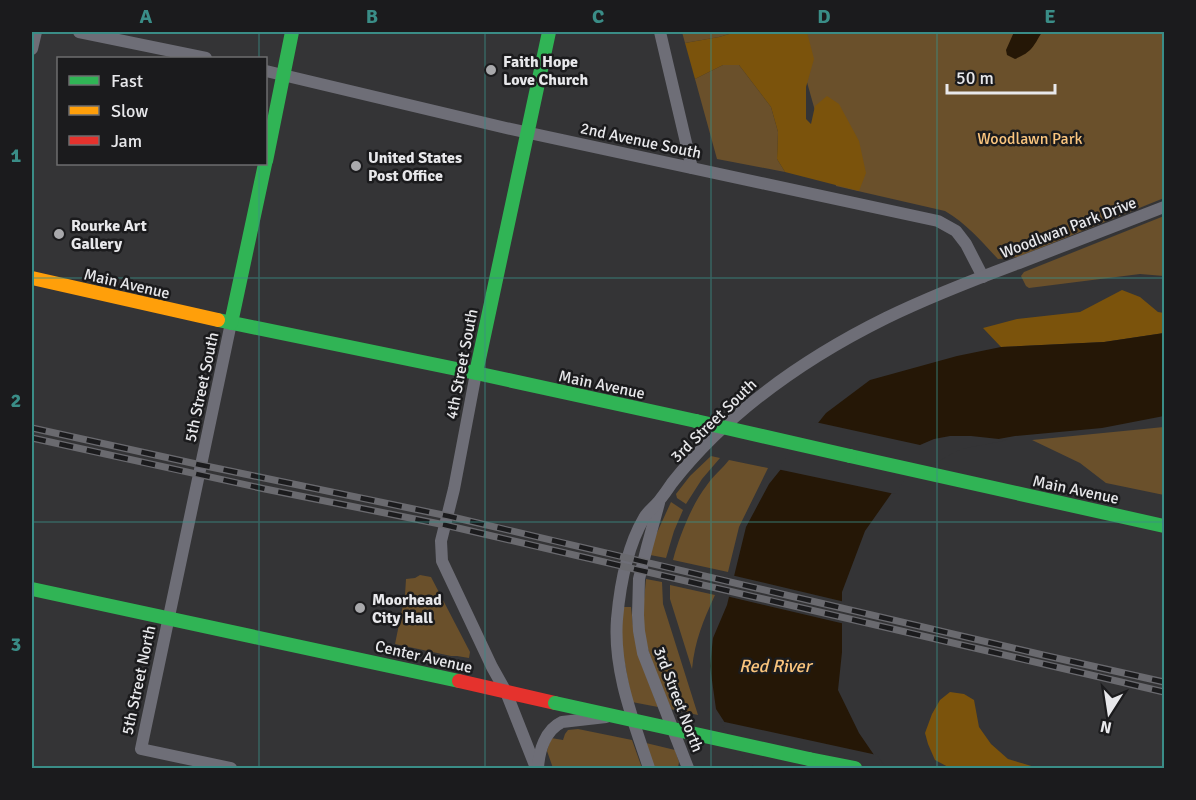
<svg xmlns="http://www.w3.org/2000/svg" width="1196" height="800" font-family="Signika,sans-serif">
<rect width="100%" height="100%" fill="#343436"/>
<g fill="#6a502b">
<polygon points="682,32 736,32 719,37 685,43"/>
<path d="M793,32H1164V198L1018,257L998,259C981,241 967,224 945,211L836,186Z"/>
<polygon points="723,65 739,65 771,107 778,132 777,159 785,172 717,159 695,79"/>
<polygon points="1164,216 1164,276 1140,274 1029,288 1026,286 1021,276 1024,272"/>
<polygon points="1164,427 1164,495 1106,483 1080,463 1032,440"/>
<polygon points="711,456 720,458 702,479 686,504 677,498 676,494 690,476"/>
<path d="M729,460L768,468L739,527L728,572L673,560C679,537 692,504 707,485C713,476 722,469 729,460Z"/>
<polygon points="671,502 683,510 674,531 666,558 650,555 655,537"/>
<polygon points="420,575 431,577 470,652 469,658 457,656 451,656 395,644 405,595 406,579 415,578"/>
<path d="M646,579L662,582L663,604L698,715L670,709C659,680 644,649 643,617C643,604 645,591 646,579Z"/>
<path d="M670,585L715,595C703,621 695,640 692,669L670,599Z"/>
<polygon points="623,607 631,607 634,635 640,660 658,707 632,702 621,643"/>
<polygon points="578,729 632,740 642,768 553,768 547,751 551,738 563,740 565,734 568,730"/>
<polygon points="646,743 675,750 679,762 678,768 656,768 653,764"/>
</g>
<g fill="#7b530c">
<polygon points="736,32 807,32 814,59 806,87 806,119 811,124 815,106 827,96 839,104 859,141 866,173 859,191 785,172 777,159 778,132 771,107 739,65 723,65 695,79 685,43 719,37"/>
<polygon points="1122,290 1140,297 1158,312 1164,313 1164,333 1104,342 1001,347 983,328 1017,319 1080,312"/>
<polygon points="950,692 964,694 974,700 979,727 991,744 1008,759 1038,768 950,768 935,760 928,744 925,733 932,714 940,700"/>
</g>
<g fill="#251706">
<path d="M1014,32H1042C1033,47 1032,52 1015,59L1007,55L1006,50Z"/>
<polygon points="1164,333 1164,416 1102,428 1015,436 960,446 903,477 865,531 842,592 842,652 838,690 859,733 883,768 754,768 716,709 710,666 713,638 727,605 746,527 769,484 826,413 870,380 957,356 1001,347 1104,342"/>
</g>
<g fill="#343436">
<polygon points="815,422 920,445 934,439 950,436 971,436 1008,440 961,449 905,479 895,494 777,469"/>
<polygon points="731,575 845,602 845,624 726,596"/>
<polygon points="720,721 877,755 886,768 764,768 748,765"/>
</g>
<g fill="none" stroke-linecap="round" stroke-linejoin="round">
<g stroke="#6e6e77" stroke-width="12">
<polyline points="79,32 206,58"/>
<polyline points="660,32 692,168"/>
<polyline points="32,49 36,32"/>
<polyline points="266,71 506,128 938,221 956,231 966,244 983,277"/>
<polyline points="476,373 454,489 441,541 442,561 492,667 506,692 536,768"/>
<polyline points="659,503 647,547 639,579 638,615 639,631 643,653 688,768"/>
<polyline points="231,768 141,749 231,323"/>
<path d="M538,768C539,751 545,730 562,722L606,717"/>
<path d="M649,768C633,720 613,670 617,619C620,585 627,547 644,518C647,512 654,507 659,501C663,496 668,489 672,483C728,412 805,358 886,318C931,296 978,278 1024,261C1071,243 1118,225 1164,207"/>
</g>
<g stroke="#30b455" stroke-width="14">
<polyline points="266,161 292,32"/>
<polyline points="218,320 476,373 696,421"/>
<polyline points="231,323 265,164"/>
<polyline points="476,373 549,32"/>
<polyline points="850,456 1164,526"/>
<polyline points="32,589 459,681"/>
<polyline points="809,759 855,768"/>
</g>
<polyline stroke="#ff9f0a" stroke-width="14" points="32,278 218,320"/>
<polyline stroke="#e5322d" stroke-width="14" points="459,681 555,703"/>
<g stroke="#6a6a6f" stroke-width="7">
<g id="rail">
<polyline points="32,428 201,465 448,516 1043,655 1164,682"/>
<polyline points="32,438 265,489 445,525 1164,692"/>
</g>
</g>
<use href="#rail" stroke="#1b1b1d" stroke-width="4.5" stroke-dasharray="14" stroke-linecap="butt"/>
<g stroke="#30b455" stroke-width="14">
<polyline points="696,421 850,456"/>
<polyline points="555,703 809,759"/>
</g>
</g>
<path fill="none" stroke="#3a8d87" stroke-width="1.5" stroke-opacity="0.55" d="M259,32V58M485,32V768M711,32V768M937,32V768M259,164V768M32,278H1164M32,522H1164"/>
<g fill="#a9a9ac" stroke="#1b1b1d" stroke-width="2">
<circle cx="491" cy="70" r="6"/>
<circle cx="356" cy="166" r="6"/>
<circle cx="59" cy="234" r="6"/>
<circle cx="360" cy="608" r="6"/>
</g>
<g text-anchor="middle" stroke-width="5" stroke-linejoin="round" paint-order="stroke">
<g font-size="16" font-weight="bold" fill="#e8e8eb" stroke="#1b1b1d" text-anchor="start">
<text x="503" y="67">Faith Hope<tspan x="503" dy="18">Love Church</tspan></text>
<text x="368" y="163">United States<tspan x="368" dy="18">Post Office</tspan></text>
<text x="71" y="231">Rourke Art<tspan x="71" dy="18">Gallery</tspan></text>
<text x="372" y="605">Moorhead<tspan x="372" dy="18">City Hall</tspan></text>
</g>
<g font-size="16" fill="#fbc67f" stroke="#1b1b1d">
<text x="1030" y="144">Woodlawn Park</text>
</g>
<g font-size="16" fill="#e8e8eb" stroke="#1b1b1d">
<text transform="translate(641 140) rotate(12)" y="6">2nd Avenue South</text>
<text transform="translate(1068 227) rotate(-21)" y="6">Woodlwan Park Drive</text>
<text transform="translate(127 283) rotate(13)" y="6">Main Avenue</text>
<text transform="translate(461 364) rotate(-79)" y="6">4th Street South</text>
<text transform="translate(602 384) rotate(12)" y="6">Main Avenue</text>
<text transform="translate(201 387) rotate(-78)" y="6">5th Street South</text>
<text transform="translate(713 420) rotate(-44)" y="6">3rd Street South</text>
<text transform="translate(1076 489) rotate(12)" y="6">Main Avenue</text>
<text transform="translate(424 656) rotate(13)" y="6">Center Avenue</text>
<text transform="translate(138 680) rotate(-78)" y="6">5th Street North</text>
<text transform="translate(679 699) rotate(69)" y="6">3rd Street North</text>
</g>
<g font-size="18" font-style="italic" fill="#f9c47d" stroke="#1b1b1d">
<text x="775" y="672">Red River</text>
</g>
</g>
<rect width="1196" height="800" fill="none" stroke="#1b1b1d" stroke-width="66"/>
<rect x="57" y="57" width="210" height="108" fill="#1b1b1d" stroke="#6d6d6f" stroke-width="1.5"/>
<rect x="69" y="76" width="30" height="9" fill="#30b455" stroke="#6d6d6f" stroke-width="1.5"/>
<text x="111" y="87" font-size="18" fill="#e8e8eb">Fast</text>
<rect x="69" y="106" width="30" height="9" fill="#ff9f0a" stroke="#6d6d6f" stroke-width="1.5"/>
<text x="111" y="117" font-size="18" fill="#e8e8eb">Slow</text>
<rect x="69" y="136" width="30" height="9" fill="#e5322d" stroke="#6d6d6f" stroke-width="1.5"/>
<text x="111" y="147" font-size="18" fill="#e8e8eb">Jam</text>
<g transform="translate(1109 713) rotate(192)" stroke="#1b1b1d" stroke-width="4.5" paint-order="stroke">
<path d="M0-4.5L10 22L0 15L-10 22Z" fill="#e8e8eb"/>
<text y="-9" font-size="16" font-weight="bold" text-anchor="middle" fill="#e8e8eb">N</text>
</g>
<path d="M947 84v9h108v-9" fill="none" stroke="#e8e8eb" stroke-width="3"/>
<text x="956" y="84" font-size="18" fill="#e8e8eb" stroke="#1b1b1d" stroke-width="4.5" paint-order="stroke">50 m</text>
<rect x="33" y="33" width="1130" height="734" fill="none" stroke="#3a8d87" stroke-width="2"/>
<g font-size="20" text-anchor="middle" font-weight="bold" fill="#3a8d87">
<text x="146" y="23">A</text>
<text x="372" y="23">B</text>
<text x="598" y="23">C</text>
<text x="824" y="23">D</text>
<text x="1050" y="23">E</text>
<text x="16" y="162">1</text>
<text x="16" y="407">2</text>
<text x="16" y="651">3</text>
</g>
</svg>
